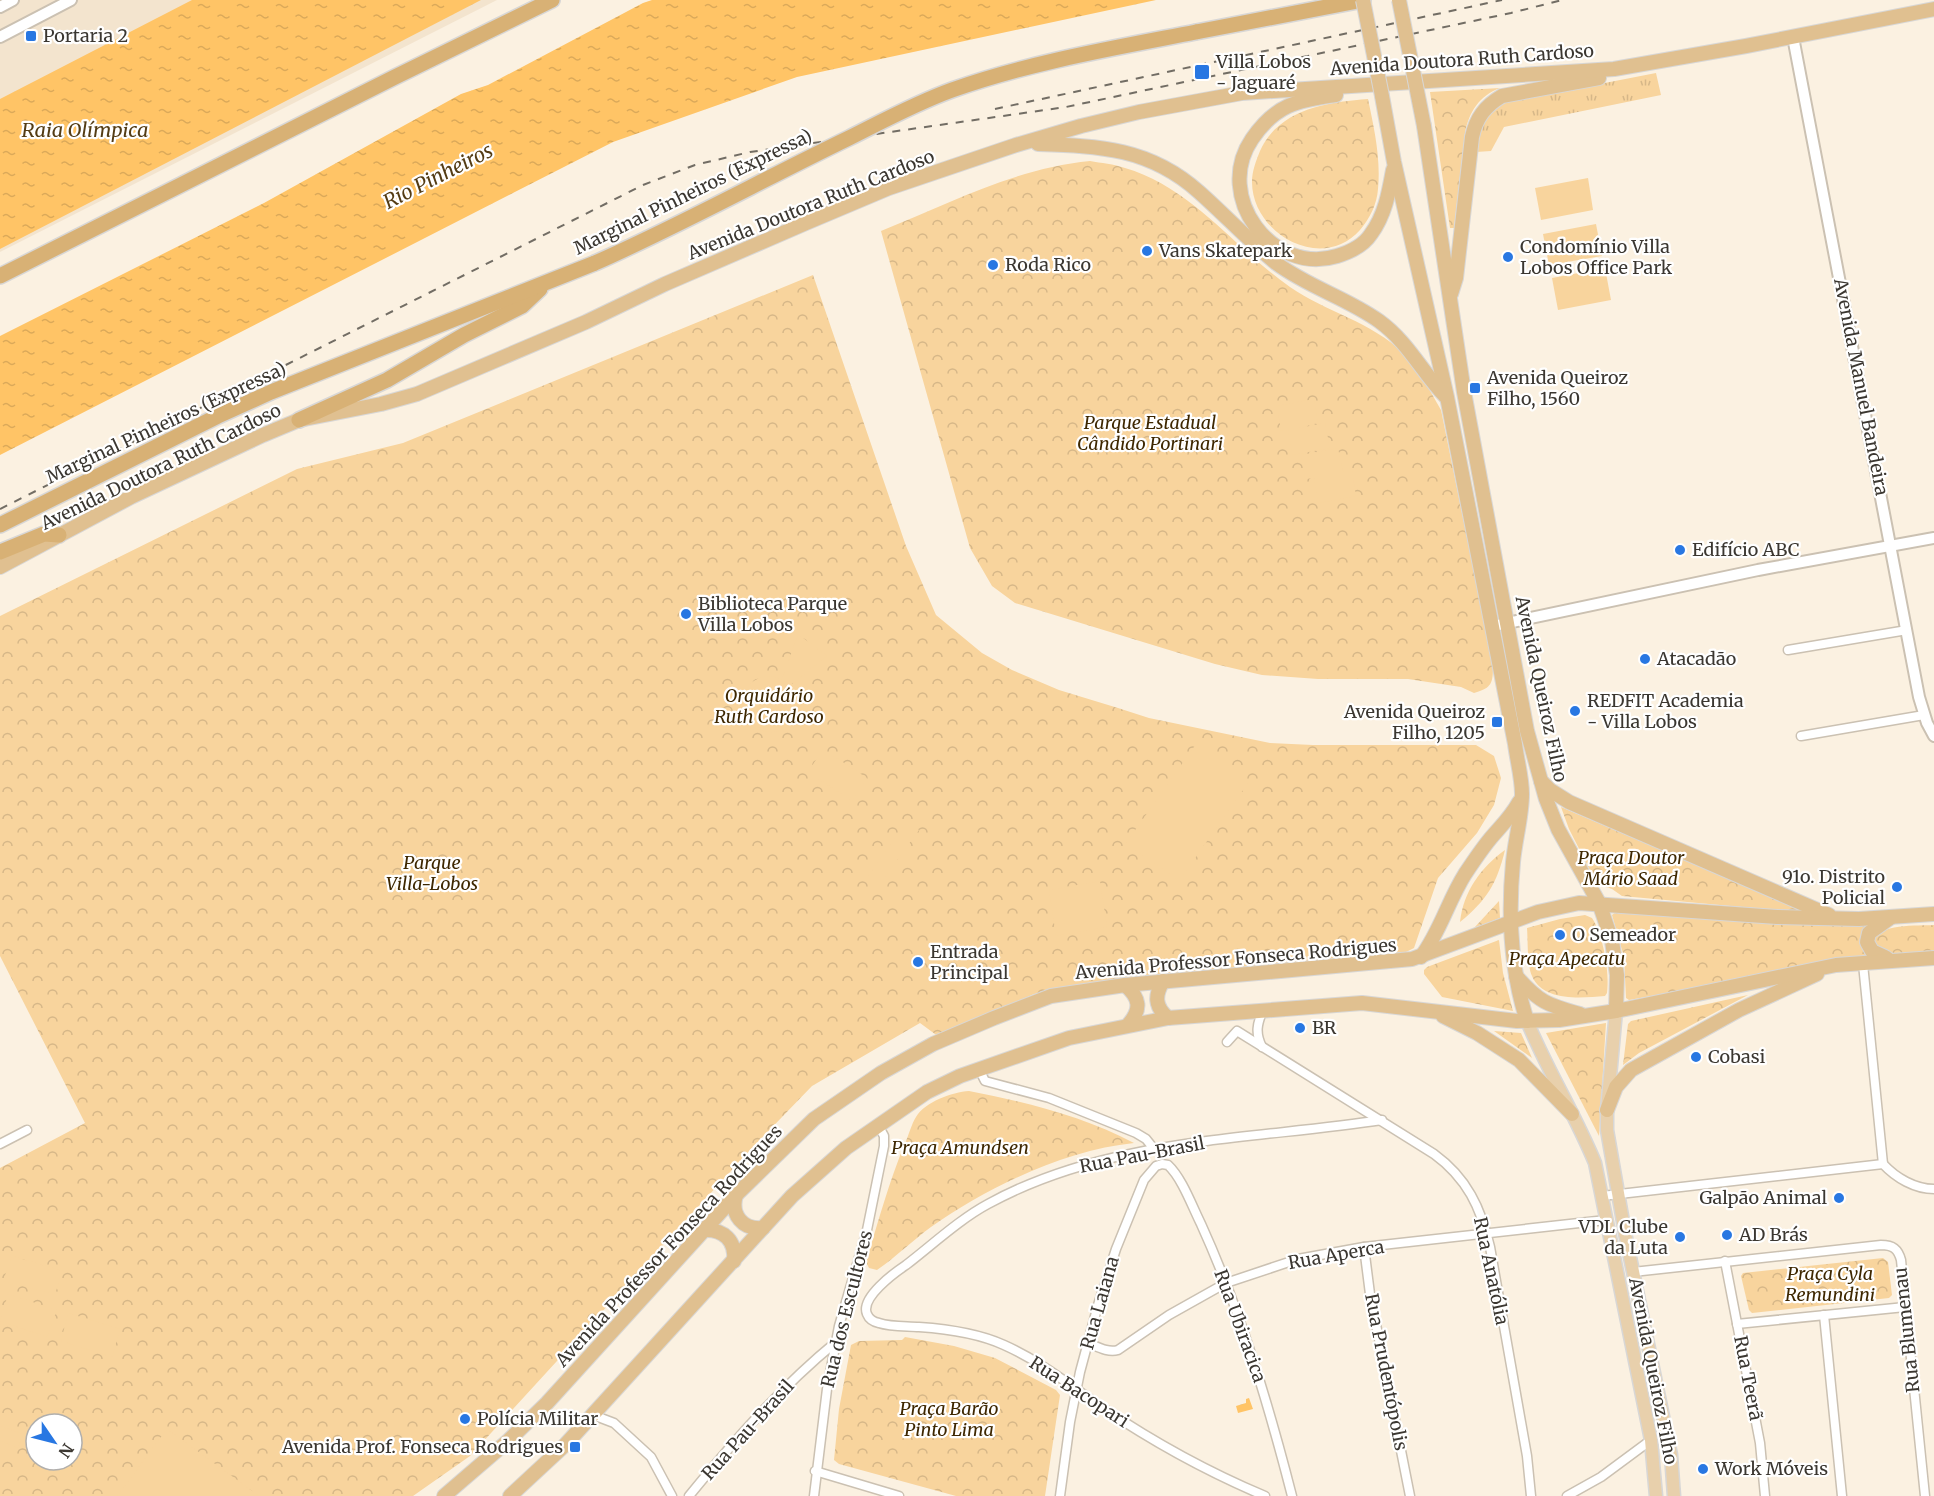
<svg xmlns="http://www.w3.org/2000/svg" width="1934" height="1496" font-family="Merriweather,serif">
<defs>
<pattern id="grass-tufts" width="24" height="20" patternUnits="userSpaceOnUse" patternTransform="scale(1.5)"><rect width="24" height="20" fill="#f8d49d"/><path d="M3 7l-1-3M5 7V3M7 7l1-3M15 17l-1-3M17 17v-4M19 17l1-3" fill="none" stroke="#d6b788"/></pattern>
<pattern id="park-crowns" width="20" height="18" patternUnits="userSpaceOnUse" patternTransform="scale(1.5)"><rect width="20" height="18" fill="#f8d49d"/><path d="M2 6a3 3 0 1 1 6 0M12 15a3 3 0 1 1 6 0" fill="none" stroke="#d6b788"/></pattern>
<pattern id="water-ripples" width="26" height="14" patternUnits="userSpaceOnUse" patternTransform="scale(1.5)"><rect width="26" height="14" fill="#ffc466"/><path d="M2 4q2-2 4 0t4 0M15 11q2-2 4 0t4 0" fill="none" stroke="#dba959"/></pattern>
</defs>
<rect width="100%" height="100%" fill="#fbf1e1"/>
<polygon fill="#f3e4ce" points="0,0 497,0 0,252"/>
<path fill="url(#grass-tufts)" d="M1656,73L1661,95L1504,127L1491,151L1476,152C1478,131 1485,117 1502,103Z"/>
<g fill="url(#park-crowns)" fill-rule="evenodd">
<path d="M1500,88C1479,96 1469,112 1465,133L1454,228H1450L1430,92Z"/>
<path d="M1368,99C1374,128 1381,158 1378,189C1377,204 1370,218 1360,230C1322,273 1252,234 1252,182C1252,171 1256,161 1260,151C1279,109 1327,102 1368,99Z"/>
<path d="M1090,161C1101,163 1114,164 1125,168C1193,188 1234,248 1290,287C1326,312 1372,322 1403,353C1419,369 1430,391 1441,410L1493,665C1493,683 1492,688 1474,693L1461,687L1408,679H1318L1262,675L1215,664L1015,603L992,586L970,548L881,231C948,204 1016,168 1090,161Z"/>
<path d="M813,275L906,546L936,615L982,653L1012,670L1059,690L1118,708L1149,718L1270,743L1313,745H1476L1494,756L1501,778L1494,805L1477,833L1438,878L1414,948L1396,957L1136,979L1034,994L939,1037L920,1023L812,1086L752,1148L470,1456L413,1496H0V1168L85,1123L0,956V616L297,469L403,443ZM36,1424H72V1460H36Z"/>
<polygon points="1561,807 1797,908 1800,911 1796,912 1622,896 1612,889 1597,884 1569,829"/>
<path d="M1505,850C1497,883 1487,900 1460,922C1463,892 1481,867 1505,850Z"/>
<polygon points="1499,901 1500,918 1474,928"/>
<path d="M1616,912L1796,925H1863L1866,926C1867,938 1862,939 1865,954H1869V957L1629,1000L1626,998L1624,957L1612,915Z"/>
<path d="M1585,915L1592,918C1603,934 1610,974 1607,993L1605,996C1581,998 1543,1002 1532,976C1527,965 1528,940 1527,928L1560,919Z"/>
<path d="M1934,925V952C1915,953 1885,959 1873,942C1877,923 1918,926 1934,925Z"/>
<polygon points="1499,940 1503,973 1513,1011 1442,997 1424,974 1424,970 1427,967"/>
<polygon points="1748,995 1639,1053 1623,1065 1628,1024 1631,1021"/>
<polygon points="1606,1023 1599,1136 1546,1033"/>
<polygon points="1494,1031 1521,1033 1532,1058"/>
<path d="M969,1091C1026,1102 1083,1116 1134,1143C1065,1150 988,1187 931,1227C913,1240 896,1257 877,1270L869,1268L866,1262C878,1222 889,1182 905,1143C909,1135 911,1125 916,1117C925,1102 952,1092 969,1091Z"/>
<polygon points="1883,1258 1888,1262 1892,1295 1889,1298 1752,1313 1749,1310 1741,1276 1743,1273"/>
<polygon points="905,1337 954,1346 995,1358 1056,1390 1060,1395 1045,1496 956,1496 839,1464 834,1460 839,1409 851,1345 859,1341 902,1340"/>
</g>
<g fill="#f8d49d">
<polygon points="1588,178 1593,210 1541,220 1535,188"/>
<polygon points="1596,224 1602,256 1549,265 1543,234"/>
<polygon points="1605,268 1611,300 1558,310 1552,278"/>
<polygon points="1314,399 1318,423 1299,428 1325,423 1330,448 1293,455 1288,430 1281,431 1277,406"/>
<polygon points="1338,448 1343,472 1352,471 1356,496 1319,503 1314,478 1305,479 1301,455"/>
<path d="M798,634L827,656L788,687L792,686L799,703C792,762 709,719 751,683C760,676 771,674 781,679V682Z"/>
<polygon points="1196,744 1248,783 1179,881 1126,843"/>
<polygon points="823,749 867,778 852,801 808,772"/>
<polygon points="907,821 919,830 880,884 868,876"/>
<polygon points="1100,881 1107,927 1056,936 1049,890"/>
<polygon points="12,1256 63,1271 55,1294 3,1281"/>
<polygon points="8,1294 57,1310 47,1337 0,1321"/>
<polygon points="68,1313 120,1329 112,1357 61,1341"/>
<polygon points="0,1426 23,1434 18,1448 0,1441"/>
<polygon points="167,1429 259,1496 117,1496"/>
</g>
<g fill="url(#water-ripples)">
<polygon points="192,0 481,0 0,249 0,99"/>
<polygon points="652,0 1156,0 797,77 613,142 0,455 0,336 264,203 461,94 488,85 643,3"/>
<polygon points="1249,1398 1253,1409 1238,1413 1236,1406 1246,1403 1246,1399"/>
</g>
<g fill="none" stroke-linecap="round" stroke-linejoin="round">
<g stroke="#cbc1b2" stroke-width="11">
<g id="minor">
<polyline points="1788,650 1907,630"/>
<polyline points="1801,736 1924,715"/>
<polyline points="1863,964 1883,1164"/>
<path d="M1227,1042L1237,1031L1434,1154C1467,1178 1481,1208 1490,1247L1527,1456L1531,1496"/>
<path d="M1262,1047C1255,1033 1257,1024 1263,1010"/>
<polyline points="979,1069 985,1081 1049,1098 1136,1133 1146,1139 1154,1149"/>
<polyline points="0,1144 27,1130"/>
<path d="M1883,1164C1896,1178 1915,1189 1934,1189"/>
<polyline points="1602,1196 1883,1164"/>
<polyline points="1364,1247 1370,1294 1410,1496"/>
<polyline points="1725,1261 1760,1443 1765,1496"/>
<path d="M1633,1272L1881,1245C1893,1245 1898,1249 1901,1260L1925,1496"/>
<polyline points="1824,1315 1842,1496"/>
<polyline points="1737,1324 1905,1307"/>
<path d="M1088,1343C1098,1347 1108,1353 1118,1350L1169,1315L1226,1283L1298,1259L1364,1247L1606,1220"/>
<polyline points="593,1415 614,1423 651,1457 672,1496"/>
<polyline points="815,1471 899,1496"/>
<path d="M689,1496C734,1441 781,1387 836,1342"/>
<polyline points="814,1496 827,1389 839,1326 867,1230 884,1146 884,1136 878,1125"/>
<path d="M1060,1496L1070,1422L1080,1372L1098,1305L1116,1249L1144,1180L1156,1166L1162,1164L1168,1165C1182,1178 1192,1206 1201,1224C1241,1312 1268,1403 1292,1496"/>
<path d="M1265,1496C1208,1472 1155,1443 1103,1408C1069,1385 1042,1362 1004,1345C978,1333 948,1329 919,1327C906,1326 891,1327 879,1323C874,1322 869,1319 867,1314C860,1298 894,1273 906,1265C932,1245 960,1219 988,1204C1108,1138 1250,1140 1382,1120"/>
<polyline points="1567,1496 1601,1477 1651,1440"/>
</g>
</g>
<g stroke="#cbc1b2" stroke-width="14">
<g id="tertiary">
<polyline points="0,7 13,0"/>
<polyline points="0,37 71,0"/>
<polyline points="1793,37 1919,697 1927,723 1934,736"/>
<polyline points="1493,626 1758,570 1934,538"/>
</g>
</g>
<g stroke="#d8d7d6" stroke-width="15">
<g id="primary">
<polyline points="1616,1011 1607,1110 1607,1130 1625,1233 1671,1455 1674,1496"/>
<path d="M1527,1021C1547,1070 1575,1114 1595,1163L1651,1440L1656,1496"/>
</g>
</g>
<g stroke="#d8d7d6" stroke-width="16">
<g id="trunk">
<path d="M1336,95C1297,100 1275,105 1252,139C1213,196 1272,276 1337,256C1350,252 1364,245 1371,234C1385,215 1389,192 1393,170"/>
<path d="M1382,96L1394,162L1447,397L1515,744C1517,760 1522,778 1522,794C1522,816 1515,840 1513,862C1508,915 1511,971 1527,1021"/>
<polyline points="1424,126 1464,392 1527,731 1546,799 1558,829 1599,903 1612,941 1617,975 1616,1011"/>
<path d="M1038,144C1100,146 1150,148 1199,192C1225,215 1249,241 1276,263C1308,287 1347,298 1379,321C1408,342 1422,372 1445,396"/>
<path d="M1451,294L1456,278L1472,137C1476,118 1485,106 1502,96L1599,78"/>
<polyline points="0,567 131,497 263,435 299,420 381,404 417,394 586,322 665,284 806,223 889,188 1016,145 1081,126 1139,112 1242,93 1614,69 1746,46 1934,9"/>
<polyline points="1541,781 1550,790 1569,802 1829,915"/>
<polyline points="1890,918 1869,933 1867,942 1872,951 1885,957 1890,961"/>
<path d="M1421,957C1440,932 1448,901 1465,874C1473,862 1481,850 1490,839C1500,827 1511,817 1519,802"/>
<path d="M1516,976C1539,1002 1547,1005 1580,1014"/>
<path d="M1163,981C1155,995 1154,1006 1168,1018"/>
<path d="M1125,985C1140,998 1142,1009 1128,1025"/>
<polyline points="1443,1016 1477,1033 1519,1060 1572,1114"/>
<polyline points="1607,1110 1616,1087 1631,1070 1739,1010 1817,974"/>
<path d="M736,1195C730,1215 743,1230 763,1228"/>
<path d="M704,1230C724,1229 736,1241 734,1261"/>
<polyline points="444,1496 509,1440 547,1403 736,1195 814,1119 881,1073 933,1044 994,1018 1051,996 1125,985 1412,959 1538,912 1579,903 1777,917 1859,919 1934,914"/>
<polyline points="510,1496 566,1444 792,1196 846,1148 927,1092 960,1076 1069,1038 1168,1018 1362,1003 1517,1021 1559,1020 1616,1011 1836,965 1934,958"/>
</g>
</g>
<g stroke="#d8d7d6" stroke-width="18">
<g id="motorway">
<polyline points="1196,32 1363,0"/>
<polyline points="0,276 395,77 552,0"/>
<polyline points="299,420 387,380 464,335 522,306 540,289"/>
<polyline points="0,525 218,416 271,392 595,263"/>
<polyline points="0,552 44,534 59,535"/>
</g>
</g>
<use href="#minor" stroke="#fff" stroke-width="8"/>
<use href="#tertiary" stroke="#fff" stroke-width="10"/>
<use href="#primary" stroke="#e8d0ac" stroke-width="12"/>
<use href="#trunk" stroke="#e0c090" stroke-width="14"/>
<use href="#motorway" stroke="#d8b175" stroke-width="15"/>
<g stroke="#726d64" stroke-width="2" stroke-dasharray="8 8" stroke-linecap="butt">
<polyline points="995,109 1502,0"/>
<polyline points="0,509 643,185 695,165 750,152 1066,107 1511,13 1562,0"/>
</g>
<g stroke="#d8d7d6" stroke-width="16" stroke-linecap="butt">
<g id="trunk-bridge">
<polyline points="1363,0 1382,96"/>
<polyline points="1399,0 1424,126"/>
</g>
</g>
<g stroke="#d8d7d6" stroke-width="18" stroke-linecap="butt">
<path id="motorway-bridge" d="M595,263C681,225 764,179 849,138C883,121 916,103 952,90C1031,62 1114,48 1196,32"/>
</g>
<use href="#trunk-bridge" stroke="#e0c090" stroke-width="14"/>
<use href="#motorway-bridge" stroke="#d8b175" stroke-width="15"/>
</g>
<g fill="#2877e2" stroke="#fff" stroke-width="2">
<rect x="25" y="30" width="12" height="12" rx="3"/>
<rect x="1194" y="64" width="16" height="16" rx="3"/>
<circle cx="1147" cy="251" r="6"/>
<circle cx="1508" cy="257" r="6"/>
<circle cx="993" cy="265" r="6"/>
<rect x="1469" y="382" width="12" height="12" rx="3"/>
<circle cx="1680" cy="550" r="6"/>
<circle cx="686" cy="614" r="6"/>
<circle cx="1645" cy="659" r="6"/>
<circle cx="1575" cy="711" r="6"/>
<rect x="1491" y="716" width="12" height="12" rx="3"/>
<circle cx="1897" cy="887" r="6"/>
<circle cx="1560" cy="935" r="6"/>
<circle cx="918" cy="962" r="6"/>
<circle cx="1300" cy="1028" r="6"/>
<circle cx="1696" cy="1057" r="6"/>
<circle cx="1839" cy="1198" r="6"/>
<circle cx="1727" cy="1235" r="6"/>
<circle cx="1680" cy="1237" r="6"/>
<circle cx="465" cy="1419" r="6"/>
<rect x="569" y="1441" width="12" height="12" rx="3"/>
<circle cx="1703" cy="1469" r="6"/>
</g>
<g text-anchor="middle" stroke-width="4.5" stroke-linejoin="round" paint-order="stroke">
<g font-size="18" fill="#3b3731" stroke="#fff" text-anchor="start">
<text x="43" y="42">Portaria 2</text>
<text x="1216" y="68">Villa Lobos<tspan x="1216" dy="21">- Jaguaré</tspan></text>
<text x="1520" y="253">Condomínio Villa<tspan x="1520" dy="21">Lobos Office Park</tspan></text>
<text x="1159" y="257">Vans Skatepark</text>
<text x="1005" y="271">Roda Rico</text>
<text x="1487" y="384">Avenida Queiroz<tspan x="1487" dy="21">Filho, 1560</tspan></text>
<text x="1692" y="556">Edifício ABC</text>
<text x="698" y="610">Biblioteca Parque<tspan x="698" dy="21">Villa Lobos</tspan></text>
<text x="1657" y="665">Atacadão</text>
<text x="1587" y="707">REDFIT Academia<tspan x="1587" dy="21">- Villa Lobos</tspan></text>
<text x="1485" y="718" text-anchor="end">Avenida Queiroz<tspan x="1485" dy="21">Filho, 1205</tspan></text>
<text x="1885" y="883" text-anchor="end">91o. Distrito<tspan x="1885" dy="21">Policial</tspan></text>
<text x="1572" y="941">O Semeador</text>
<text x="930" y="958">Entrada<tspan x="930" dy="21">Principal</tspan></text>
<text x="1312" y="1034">BR</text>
<text x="1708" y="1063">Cobasi</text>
<text x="1827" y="1204" text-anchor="end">Galpão Animal</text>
<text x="1668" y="1233" text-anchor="end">VDL Clube<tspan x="1668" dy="21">da Luta</tspan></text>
<text x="1739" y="1241">AD Brás</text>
<text x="477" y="1425">Polícia Militar</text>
<text x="563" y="1453" text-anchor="end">Avenida Prof. Fonseca Rodrigues</text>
<text x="1715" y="1475">Work Móveis</text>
</g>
<g font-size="18" fill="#3b3731" stroke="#fff">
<text transform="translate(1462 60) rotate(-4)" y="6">Avenida Doutora Ruth Cardoso</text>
<text transform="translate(693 192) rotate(-26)" y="6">Marginal Pinheiros (Expressa)</text>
<text transform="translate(811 205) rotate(-22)" y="6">Avenida Doutora Ruth Cardoso</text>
<text transform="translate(1861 387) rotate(79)" y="6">Avenida Manuel Bandeira</text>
<text transform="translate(166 423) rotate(-25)" y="6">Marginal Pinheiros (Expressa)</text>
<text transform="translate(161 467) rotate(-26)" y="6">Avenida Doutora Ruth Cardoso</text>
<text transform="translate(1541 689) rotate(78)" y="6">Avenida Queiroz Filho</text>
<text transform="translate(1236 959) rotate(-5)" y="6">Avenida Professor Fonseca Rodrigues</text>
<text transform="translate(1142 1155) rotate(-11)" y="6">Rua Pau-Brasil</text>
<text transform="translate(669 1246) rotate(-47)" y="6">Avenida Professor Fonseca Rodrigues</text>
<text transform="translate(1336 1255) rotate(-10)" y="6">Rua Aperca</text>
<text transform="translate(1491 1271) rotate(78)" y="6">Rua Anatólia</text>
<text transform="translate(1100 1303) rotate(-74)" y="6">Rua Laiana</text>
<text transform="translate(847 1309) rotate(-76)" y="6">Rua dos Escultores</text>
<text transform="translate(1240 1326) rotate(70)" y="6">Rua Ubiracica</text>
<text transform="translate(1907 1330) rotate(-96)" y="6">Rua Blumenau</text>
<text transform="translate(1653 1371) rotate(79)" y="6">Avenida Queiroz Filho</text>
<text transform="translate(1386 1372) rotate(79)" y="6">Rua Prudentópolis</text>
<text transform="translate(1748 1378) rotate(79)" y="6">Rua Teerã</text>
<text transform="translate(1079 1392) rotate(33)" y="6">Rua Bacopari</text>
<text transform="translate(748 1430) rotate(-48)" y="6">Rua Pau-Brasil</text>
</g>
<g font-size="18" font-style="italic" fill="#3e2700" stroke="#fff">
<text x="1150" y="429">Parque Estadual<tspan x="1150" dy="21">Cândido Portinari</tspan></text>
<text x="769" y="702">Orquidário<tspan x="769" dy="21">Ruth Cardoso</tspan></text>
<text x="1631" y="864">Praça Doutor<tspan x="1631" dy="21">Mário Saad</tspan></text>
<text x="432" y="869">Parque<tspan x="432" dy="21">Villa-Lobos</tspan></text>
<text x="1567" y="965">Praça Apecatu</text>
<text x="960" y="1154">Praça Amundsen</text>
<text x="1830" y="1280">Praça Cyla<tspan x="1830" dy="21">Remundini</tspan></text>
<text x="949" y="1415">Praça Barão<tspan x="949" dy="21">Pinto Lima</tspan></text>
</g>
<g font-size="20" font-style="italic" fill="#543c14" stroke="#fff">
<text x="85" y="137">Raia Olímpica</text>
<text transform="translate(438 176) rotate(-27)" y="7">Rio Pinheiros</text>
</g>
</g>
<g transform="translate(54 1442) rotate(125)"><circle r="28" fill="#ffffff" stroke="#b1afad" stroke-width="1.5"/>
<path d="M0-4.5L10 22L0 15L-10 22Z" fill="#2877e2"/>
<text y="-9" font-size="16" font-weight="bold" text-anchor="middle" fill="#3b3731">N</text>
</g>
</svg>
